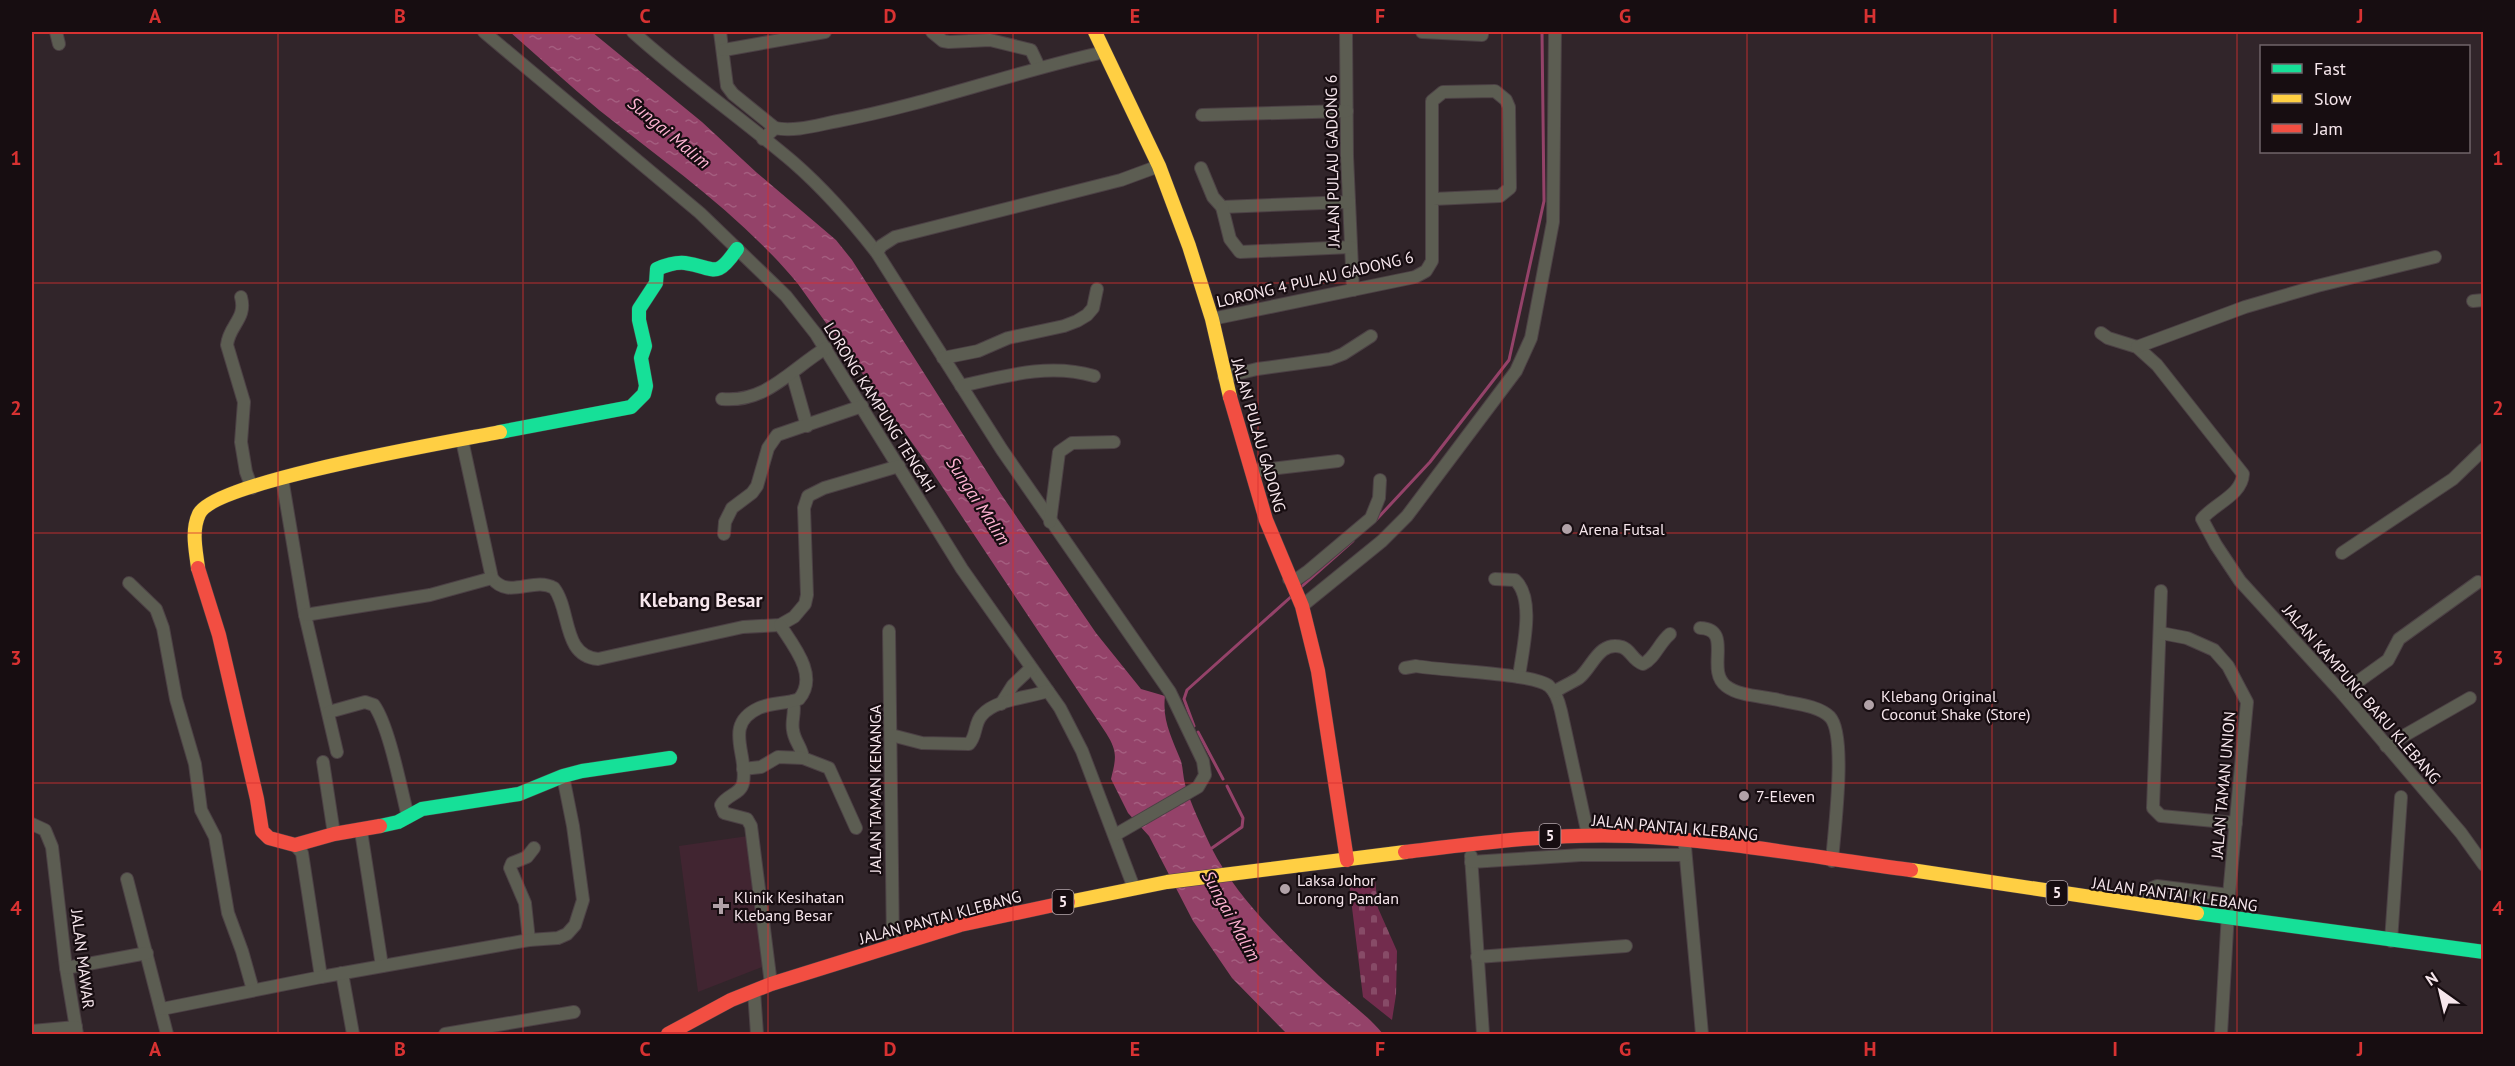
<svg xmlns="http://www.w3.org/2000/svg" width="2515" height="1066" font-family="'PT Sans',sans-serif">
<defs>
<pattern id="cemetery-stones" width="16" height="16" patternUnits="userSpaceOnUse" patternTransform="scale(1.5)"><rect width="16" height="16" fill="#722c4d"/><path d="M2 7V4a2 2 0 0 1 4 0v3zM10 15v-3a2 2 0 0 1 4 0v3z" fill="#874b67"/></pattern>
<pattern id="water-ripples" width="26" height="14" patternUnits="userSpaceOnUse" patternTransform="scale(1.5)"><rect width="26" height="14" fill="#944269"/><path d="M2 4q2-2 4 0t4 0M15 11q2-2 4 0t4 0" fill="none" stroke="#a45d7f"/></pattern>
</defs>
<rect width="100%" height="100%" fill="#31252a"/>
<polygon fill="#412531" points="748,836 762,967 698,992 679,846"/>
<polygon fill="url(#cemetery-stones)" points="1375,879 1378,908 1397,951 1396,995 1392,1020 1363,997 1349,883"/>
<path fill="url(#water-ripples)" d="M510,32H592L702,122L756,172L836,240L852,260L1001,494L1096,633L1141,689L1165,696C1162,721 1172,738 1181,761C1183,768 1183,776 1185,784C1191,805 1202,827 1211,847C1237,898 1279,937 1319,976C1340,996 1365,1012 1383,1034H1287L1232,978L1193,921L1149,836L1128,813L1111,779C1116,758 1118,752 1106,733L923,458L798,284C742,216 668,165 599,110C569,85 540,58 510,32Z"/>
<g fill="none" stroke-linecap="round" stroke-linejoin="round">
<g stroke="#944269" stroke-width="3">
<polyline points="1376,520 1430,462 1509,360 1544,201 1542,32"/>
<polyline points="1300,588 1353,541"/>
<polyline points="1194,726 1184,699 1187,690 1293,595"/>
<polyline points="1198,732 1223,779"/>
<polyline points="1212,848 1242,827 1243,818 1227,786"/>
</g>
<g stroke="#4c4145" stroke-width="14">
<g id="street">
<polyline points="56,32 59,44"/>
<polyline points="484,32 700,213 786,296 816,334 962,569 1060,708 1082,751 1134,888"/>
<path d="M633,32C684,78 741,118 793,162C824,189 852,221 877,253L1002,450L1170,692L1203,761L1205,775L1198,787L1115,835"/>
<polyline points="720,32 727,86 733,94 775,128"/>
<polyline points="932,32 943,41 949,42 990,40 1031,50 1039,67"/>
<polyline points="1346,32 1347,156 1353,290"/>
<polyline points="1422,32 1482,35 1482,32"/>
<polyline points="724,50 825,32"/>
<polyline points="1202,115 1347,111"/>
<path d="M763,139L775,128C795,132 817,125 838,121C928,104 1014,72 1104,52"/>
<polyline points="1201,168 1213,197 1222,207 1349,202"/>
<polyline points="1222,207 1230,239 1240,252 1351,247"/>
<polyline points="877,253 881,246 895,237 1121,180 1159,166"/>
<path d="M241,297C247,319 229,325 227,345L244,402L241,442L246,472L252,488"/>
<polyline points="2473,301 2484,300"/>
<polyline points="1212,319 1415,277 1426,271 1432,261 1432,101 1443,92 1495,91 1506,100 1509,107 1510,188 1500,196 1433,199"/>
<path d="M2101,333L2108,338L2137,347L2157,365L2243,474C2242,495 2214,504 2202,519L2216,545L2240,581L2342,693L2461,833L2484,865"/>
<polyline points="2137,347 2245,307 2317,286 2435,257"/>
<polyline points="943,358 978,351 1008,338 1064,326 1077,321 1087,315 1093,308 1097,289"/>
<polyline points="792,373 807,426"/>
<polyline points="1224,377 1257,369 1330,359 1343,354 1371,336"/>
<path d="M961,386C1005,376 1049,363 1094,376"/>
<path d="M722,399C767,403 791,369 826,348"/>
<path d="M462,440L492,578C508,600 534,576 554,588C571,610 562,656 598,659L743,627L780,625L794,617L805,604L807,595L804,508L808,496L824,488L899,466"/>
<polyline points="1253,471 1338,461"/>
<polyline points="282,478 305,615 337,752"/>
<polyline points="1050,522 1059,452 1072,443 1114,442"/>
<polyline points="724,534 725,522 732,508 752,493 757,486 768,448 777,435 862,406"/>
<polyline points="2342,553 2453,479 2484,449"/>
<polyline points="1289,579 1297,579 1307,572 1371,518 1379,498 1380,480"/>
<path d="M1495,579L1515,580C1536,599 1522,651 1519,677"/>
<polyline points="129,583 156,609 163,628 176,699 195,764 201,810 215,837 228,913 242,951 253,990"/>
<polyline points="2161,591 2153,808 2161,816 2236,823"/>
<polyline points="1302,606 1382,541 1407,516 1516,371 1531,338 1553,222 1555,32"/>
<polyline points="305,615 430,595 492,578"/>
<path d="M1700,628C1734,629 1705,670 1726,686C1740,697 1766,696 1783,701C1797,704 1819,706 1830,717C1847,735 1834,833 1832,861"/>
<polyline points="889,631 893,946"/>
<polyline points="2161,633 2187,638 2214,650 2228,666 2247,702 2229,895 2221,1034"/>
<path d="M1405,668L1416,666C1442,671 1533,673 1549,686C1556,692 1559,702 1561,711L1588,835"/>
<path d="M1554,692C1562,687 1571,683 1579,678C1592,668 1599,640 1622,647C1631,650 1632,660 1643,664C1655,658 1659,643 1670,634"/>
<polyline points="2342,693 2388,660 2399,639 2478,582"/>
<path d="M793,701C796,712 791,720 793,730C794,741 802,747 803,758L829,768L856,828"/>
<polyline points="1001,704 1013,685 1031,668"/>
<path d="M329,712L365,702L374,705C389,726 401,789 408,817"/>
<path d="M891,735L922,743L969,744C977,736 974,723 982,715C996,699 1028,698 1048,691"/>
<polyline points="2386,746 2470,698"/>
<polyline points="323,762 334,834"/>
<polyline points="743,769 761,767 778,757 803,758"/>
<polyline points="32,824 45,830 52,847 66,968 77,1034"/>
<polyline points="361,831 382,966"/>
<polyline points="295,845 302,853 321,977"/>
<polyline points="1685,847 1702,1034"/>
<polyline points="1471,856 1483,1034"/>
<polyline points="1471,862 1581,855 1685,855"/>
<polyline points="127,879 167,1034"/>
<polyline points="2141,905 2145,891 2157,886 2229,895"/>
<polyline points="529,940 525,903 510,868 512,863 527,857 534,848"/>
<polyline points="2391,941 2401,797"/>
<polyline points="1477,957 1626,946"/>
<polyline points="66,968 147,953"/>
<polyline points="342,973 353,1034"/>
<path d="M771,984L751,826L747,819L724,813L721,805C726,795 741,794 743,783C749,755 722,725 759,708C772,702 786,704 799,699C819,676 793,645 780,625"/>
<polyline points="754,991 757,1034"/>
<polyline points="162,1009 321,977 529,940 558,938 567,934 575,925 583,900 573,826 563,776"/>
<polyline points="32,1031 76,1027"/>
<polyline points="445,1034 574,1012"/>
</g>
</g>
<g stroke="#4c4145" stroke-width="15">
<g id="fast">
<path d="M500,432L631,407L644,394L646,386L641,358L645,346L639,320V309L656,283L657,269C666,265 675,262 685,263C715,267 715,281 737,249"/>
<polyline points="380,826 398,822 422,809 519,794 563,776 582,771 670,758"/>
<polyline points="2197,913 2484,952"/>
</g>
</g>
<g stroke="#4c4145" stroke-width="15">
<g id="slow">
<polyline points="1095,32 1159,166 1189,246 1212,319 1230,397"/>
<path d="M198,568C196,551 191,531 199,514C215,481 455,441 500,432"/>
<polyline points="1911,870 2197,913"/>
<polyline points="1068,902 1167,882 1405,852"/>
</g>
</g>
<g stroke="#4c4145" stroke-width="15">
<g id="jam">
<polyline points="1230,397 1266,520 1302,606 1318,671 1347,860"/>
<polyline points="198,568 219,635 257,799 262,831 269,838 295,845 334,834 380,826"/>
<path d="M1405,852C1480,843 1555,833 1631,836C1724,840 1818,858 1911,870"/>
<polyline points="668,1034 731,1000 771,984 960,925 1068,902"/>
</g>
</g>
<use href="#street" stroke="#5c5d52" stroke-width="12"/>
<use href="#fast" stroke="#16e098" stroke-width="14"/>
<use href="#slow" stroke="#ffcf43" stroke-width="14"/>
<use href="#jam" stroke="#f24e42" stroke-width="14"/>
</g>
<path fill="none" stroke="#d83232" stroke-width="1.5" stroke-opacity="0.55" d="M278,32V1034M523,32V1034M768,32V1034M1013,32V1034M1258,32V1034M1502,32V1034M1747,32V1034M1992,32V1034M2237,32V1034M32,283H2484M32,533H2484M32,783H2484"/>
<g fill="#b1a2a8" stroke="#170d11" stroke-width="2">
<circle cx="1567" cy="529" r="6"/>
<circle cx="1869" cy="705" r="6"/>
<circle cx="1744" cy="796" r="6"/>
<circle cx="1285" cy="889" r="6"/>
<path d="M718 897h6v6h6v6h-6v6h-6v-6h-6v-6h6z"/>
</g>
<g text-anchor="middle" stroke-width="4.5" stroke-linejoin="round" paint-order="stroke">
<g fill="#170d11" stroke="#b3a5aa" stroke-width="1.5">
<rect x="1539.5" y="824" width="21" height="24" rx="4.5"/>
<rect x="2046.5" y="881" width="21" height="24" rx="4.5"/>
<rect x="1052.5" y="890" width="21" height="24" rx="4.5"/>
</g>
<g font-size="15" font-weight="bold" fill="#f6e6ec">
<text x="1550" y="841">5</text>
<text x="2057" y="898">5</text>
<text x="1063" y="907">5</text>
</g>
<g font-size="16" fill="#f6e6ec" stroke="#170d11">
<text transform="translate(1332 161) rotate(-91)" y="6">JALAN PULAU GADONG 6</text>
<text transform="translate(1315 279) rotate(-13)" y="6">LORONG 4 PULAU GADONG 6</text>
<text transform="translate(880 407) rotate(58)" y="6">LORONG KAMPUNG TENGAH</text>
<text transform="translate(1259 435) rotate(74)" y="6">JALAN PULAU GADONG</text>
<text transform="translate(2362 694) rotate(49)" y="6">JALAN KAMPUNG BARU KLEBANG</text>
<text transform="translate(2223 785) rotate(-85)" y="6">JALAN TAMAN UNION</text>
<text transform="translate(875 789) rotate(-90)" y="6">JALAN TAMAN KENANGA</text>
<text transform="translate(1675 827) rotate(5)" y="6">JALAN PANTAI KLEBANG</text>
<text transform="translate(2175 894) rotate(8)" y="6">JALAN PANTAI KLEBANG</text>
<text transform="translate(940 917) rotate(-15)" y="6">JALAN PANTAI KLEBANG</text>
<text transform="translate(83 959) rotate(83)" y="6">JALAN MAWAR</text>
</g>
<g font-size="16" fill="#f6e6ec" stroke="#170d11" text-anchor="start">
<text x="1579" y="535">Arena Futsal</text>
<text x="1881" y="702">Klebang Original<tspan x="1881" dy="18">Coconut Shake (Store)</tspan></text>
<text x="1756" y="802">7-Eleven</text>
<text x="1297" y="886">Laksa Johor<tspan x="1297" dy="18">Lorong Pandan</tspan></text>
<text x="734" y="903">Klinik Kesihatan<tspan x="734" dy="18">Klebang Besar</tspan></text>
</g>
<g font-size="18" font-style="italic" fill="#feb3d2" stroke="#170d11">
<text transform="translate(669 133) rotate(40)" y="6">Sungai Malim</text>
<text transform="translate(978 501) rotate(57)" y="6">Sungai Malim</text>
<text transform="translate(1231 916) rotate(61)" y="6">Sungai Malim</text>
</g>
<g font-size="20" font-weight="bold" fill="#f6e6ec" stroke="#170d11">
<text x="701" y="607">Klebang Besar</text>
</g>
</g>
<rect width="2515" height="1066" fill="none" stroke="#170d11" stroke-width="66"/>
<rect x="2260" y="45" width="210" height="108" fill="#170d11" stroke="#706469" stroke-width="1.5"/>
<rect x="2272" y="64" width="30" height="9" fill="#16e098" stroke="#706469" stroke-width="1.5"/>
<text x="2314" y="75" font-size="18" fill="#f6e6ec">Fast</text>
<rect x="2272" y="94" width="30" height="9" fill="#ffcf43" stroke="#706469" stroke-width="1.5"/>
<text x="2314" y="105" font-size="18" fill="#f6e6ec">Slow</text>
<rect x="2272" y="124" width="30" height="9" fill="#f24e42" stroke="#706469" stroke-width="1.5"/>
<text x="2314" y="135" font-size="18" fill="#f6e6ec">Jam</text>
<g transform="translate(2440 991) rotate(326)" stroke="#170d11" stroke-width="4.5" paint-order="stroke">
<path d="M0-4.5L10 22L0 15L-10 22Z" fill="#f6e6ec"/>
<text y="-9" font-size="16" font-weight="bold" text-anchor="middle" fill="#f6e6ec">N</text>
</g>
<rect x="33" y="33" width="2449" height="1000" fill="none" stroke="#d83232" stroke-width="2"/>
<g font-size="20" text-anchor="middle" font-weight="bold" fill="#d83232">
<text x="155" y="23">A</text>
<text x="400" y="23">B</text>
<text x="645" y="23">C</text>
<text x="890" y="23">D</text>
<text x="1135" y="23">E</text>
<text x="1380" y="23">F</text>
<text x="1625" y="23">G</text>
<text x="1870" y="23">H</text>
<text x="2115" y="23">I</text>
<text x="2360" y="23">J</text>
<text x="16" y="165">1</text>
<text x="2498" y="165">1</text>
<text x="16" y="415">2</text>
<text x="2498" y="415">2</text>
<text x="16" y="665">3</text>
<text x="2498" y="665">3</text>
<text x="16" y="915">4</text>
<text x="2498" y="915">4</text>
<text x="155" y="1056">A</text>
<text x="400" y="1056">B</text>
<text x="645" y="1056">C</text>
<text x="890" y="1056">D</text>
<text x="1135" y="1056">E</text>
<text x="1380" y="1056">F</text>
<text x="1625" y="1056">G</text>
<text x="1870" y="1056">H</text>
<text x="2115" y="1056">I</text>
<text x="2360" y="1056">J</text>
</g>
</svg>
